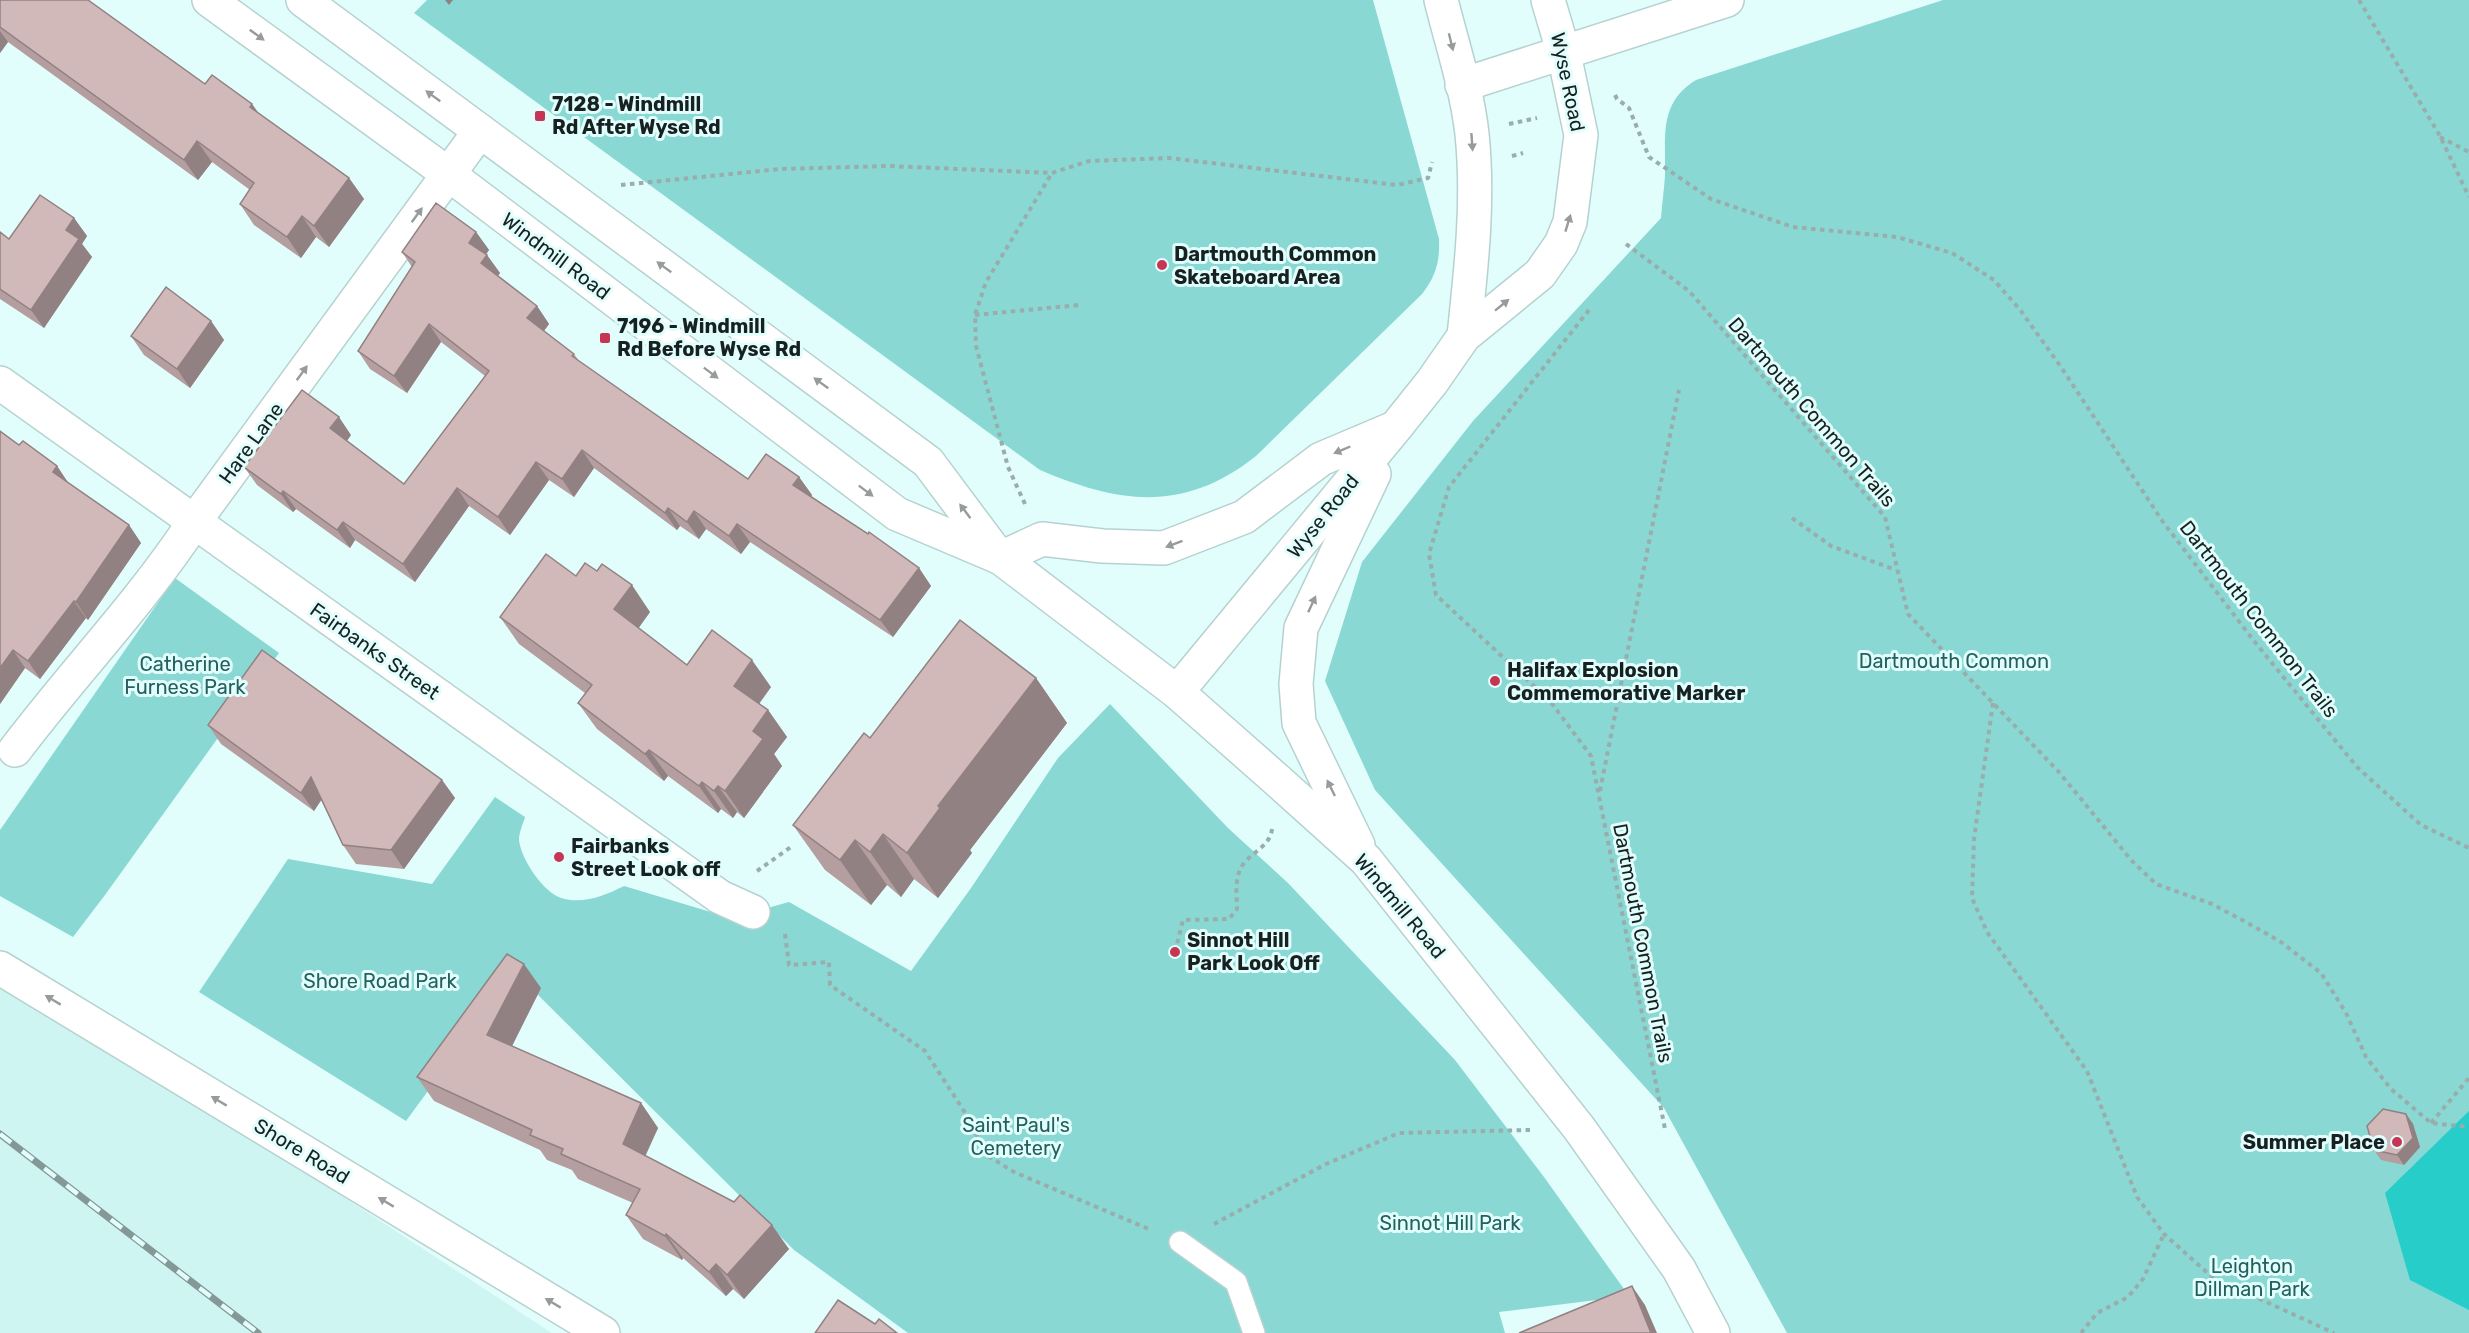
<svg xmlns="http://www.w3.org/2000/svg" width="2469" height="1333" font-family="Rubik,sans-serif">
<rect width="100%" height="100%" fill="#e2fefc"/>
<polygon fill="#cff5f2" points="0,980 146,1068 552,1333 0,1333"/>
<g fill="#89d8d4">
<path d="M427,0H1373L1439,239C1440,261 1436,276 1422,294L1256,456C1184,513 1120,504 1040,470L414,13Z"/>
<path d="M1943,0H2469V1333H1787L1664,1108L1375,790L1325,681L1362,562L1473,421L1661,218C1662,204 1664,190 1665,176C1666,137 1658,103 1696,80Z"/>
<polygon points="175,578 279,653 105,895 73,937 0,896 0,830"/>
<path d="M1110,704L1228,828L1288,883L1455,1060L1544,1177L1629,1296L1499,1312L1505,1333H908L794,1250L515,972L406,1121L199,992L288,859L432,884L495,797L525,817C523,824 519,832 519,840C521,859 543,892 561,898C583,905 606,895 624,886L714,913L753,912L789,902L911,971L971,888L1058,758Z"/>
</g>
<polygon fill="#27cdc9" points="2469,1111 2469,1310 2410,1280 2385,1193"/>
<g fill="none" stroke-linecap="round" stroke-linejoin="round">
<g stroke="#b6d2d0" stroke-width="24">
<polyline id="service" points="1180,1242 1236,1282 1254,1333"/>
</g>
<g stroke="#b6d2d0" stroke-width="36">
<g id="minor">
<polyline points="0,383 720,897 753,912"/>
<path d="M15,750C73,673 141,603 194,522L480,131"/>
<polyline points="0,968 603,1333"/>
</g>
</g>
<g stroke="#b6d2d0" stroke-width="36">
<g id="secondary">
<polyline points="209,0 447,173 897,514 1001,558 1177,692 1277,780 1366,860 1579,1128 1679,1269 1713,1333"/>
<polyline points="303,0 928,462 999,557"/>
<path d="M1441,0C1452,44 1467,89 1472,134C1479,202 1471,269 1464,336"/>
<polyline points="1462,85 1727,0"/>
<polyline points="1001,558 1042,539 1102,546 1164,548 1244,517 1321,459 1392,429"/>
<polyline points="1177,692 1396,427 1432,382 1464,336 1540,274 1561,244 1570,222 1581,135 1564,54 1548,0"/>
<polyline points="1358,845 1299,723 1296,684 1301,628 1374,474"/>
</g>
</g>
<g stroke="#98adac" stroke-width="4" stroke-dasharray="4.5 4.5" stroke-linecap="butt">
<polyline points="2359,0 2440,136 2469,197"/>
<polyline points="1615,95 1617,99 1629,108 1649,157 1711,199 1793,227 1897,237 1952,253 1994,280 2021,311 2061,367 2163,522 2254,641 2357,767 2421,825 2469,848"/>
<polyline points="1509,124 1537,118"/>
<polyline points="2440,137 2469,152"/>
<polyline points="1512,156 1523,153"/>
<polyline points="621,185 780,169 889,166 1052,173 1089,161 1169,158 1397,185 1428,178 1432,162"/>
<polyline points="1626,244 1689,291 1885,517 1908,614 2058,771 2132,861 2156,884 2212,904 2244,921 2281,942 2321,973 2346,1013 2366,1057 2391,1089 2431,1123 2469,1127"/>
<polyline points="1589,310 1449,487 1429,554 1436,595 1550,701 1591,756 1665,1129"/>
<polyline points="975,315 1079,305"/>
<polyline points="1025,504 1008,467 976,346 975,315 986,282 1052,173"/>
<polyline points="1792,518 1831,546 1896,570"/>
<polyline points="1993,703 1974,839 1972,898 1987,932 2087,1071 2137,1197 2164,1234 2212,1277 2334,1333"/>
<polyline points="1600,791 1679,390"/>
<polyline points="757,871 791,847"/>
<polyline points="785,934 789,965 829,962 830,985 925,1051 964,1111 988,1156 1014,1172 1151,1230"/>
<path d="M1175,952L1183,920L1229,919L1237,909C1237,896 1234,879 1242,866C1251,852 1270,847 1272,829"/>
<polyline points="2431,1123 2469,1078"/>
<polyline points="1214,1224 1326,1164 1399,1133 1530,1130"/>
<polyline points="2081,1333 2097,1313 2128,1297 2143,1279 2164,1234"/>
</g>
<use href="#service" stroke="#fff" stroke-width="21"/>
<use href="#minor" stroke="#fff" stroke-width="33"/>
<use href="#secondary" stroke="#fff" stroke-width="33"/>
<g stroke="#849897" stroke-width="7">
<polyline id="rail" points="0,1134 258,1333"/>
</g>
<use href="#rail" stroke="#e2fefc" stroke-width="4.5" stroke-dasharray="14" stroke-linecap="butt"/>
</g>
<g fill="#b49e9f">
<polygon points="0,0 252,104 258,113 349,178 364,199 329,247 316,237 301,258 254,225 240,204 250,190 212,162 198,180 8,42 0,53"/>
<polygon points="74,218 87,236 82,244 92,257 44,328 0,299 0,232 9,239"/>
<polygon points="476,232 489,250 486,254 500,273 498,276 537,306 549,324 544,331 574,354 579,361 748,479 799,477 812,495 811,496 919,568 931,586 893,637 750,542 741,554 706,529 699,539 680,526 677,530 594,468 574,497 549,480 510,535 469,506 415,582 355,540 350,548 296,509 293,512 257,485 244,467 351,435 347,441 404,484 485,376 441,342 407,393 370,369 358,351 412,267 402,252"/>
<polygon points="211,321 224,340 190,388 144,355 131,336"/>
<polygon points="19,445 57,466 69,484 129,525 141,543 88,620 86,618 40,679 25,668 0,704"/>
<polygon points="576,576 650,612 638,628 687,665 771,687 759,704 768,710 787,737 774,754 782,766 744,818 737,812 733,818 721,809 718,813 668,776 664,781 597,729 578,703 585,693 519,644 500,617"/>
<polygon points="1036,678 1067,723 970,850 972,853 938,898 914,879 901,897 887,885 871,905 825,870 793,825 870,738"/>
<polygon points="208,725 442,780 455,798 404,869 356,864 343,845 321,800 314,811 221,744"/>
<polygon points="541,988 512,1046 641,1103 658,1128 645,1155 789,1249 744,1299 733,1289 726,1296 683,1258 682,1260 643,1239 626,1215 633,1203 578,1179 572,1170 547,1160 540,1150 434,1101 417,1077"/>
<polygon points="2406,1114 2413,1124 2420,1147 2404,1165 2381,1160 2374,1150"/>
</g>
<g fill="#928182">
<polygon points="445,0 453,0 449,5"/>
<polygon points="0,31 8,42 0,53"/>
<polygon points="252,104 267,125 250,107"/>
<polygon points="197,141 212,162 198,180 184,160"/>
<polygon points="349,178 364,199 329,247 314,226"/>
<polygon points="302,216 316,237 301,258 287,237"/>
<polygon points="74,218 87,236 82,244 92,257 44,328 31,310 66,230"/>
<polygon points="476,232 489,250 482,260 469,243"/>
<polygon points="487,255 500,273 494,281 481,263"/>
<polygon points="537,306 549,324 540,336 527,318"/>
<polygon points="211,321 224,340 190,388 177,369"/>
<polygon points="429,324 441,342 407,393 394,376"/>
<polygon points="339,417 351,435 343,446 330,428"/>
<polygon points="582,450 594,468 574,497 562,479"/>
<polygon points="536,462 549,480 510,535 498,517"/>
<polygon points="57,466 69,484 53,472"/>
<polygon points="799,477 812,495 806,503 793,485"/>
<polygon points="457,488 469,506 415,582 403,564"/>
<polygon points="283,491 296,509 293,512 281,494"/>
<polygon points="668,508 680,526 677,530 665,513"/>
<polygon points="694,511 706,529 699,539 687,522"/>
<polygon points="343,522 355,540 350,548 337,530"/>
<polygon points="737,524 750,542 741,554 729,536"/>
<polygon points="129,525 141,543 88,620 76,602"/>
<polygon points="919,568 931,586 893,637 880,620"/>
<polygon points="632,585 650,612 633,636 614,609"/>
<polygon points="74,601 86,618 40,679 28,661"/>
<polygon points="13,650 25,668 0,704 0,668"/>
<polygon points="752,660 771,687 753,712 734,686"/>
<polygon points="1036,678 1067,723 970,850 972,853 938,898 907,853 938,806"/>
<polygon points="768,710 787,737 774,754 782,766 744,818 725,791 753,731"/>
<polygon points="649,750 668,776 664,781 645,754"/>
<polygon points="311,777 324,796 314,811 301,793"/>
<polygon points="442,780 455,798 404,869 391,850"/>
<polygon points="702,782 721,809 718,813 699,786"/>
<polygon points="718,786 737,812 733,818 714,791"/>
<polygon points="883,834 914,879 901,897 870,852"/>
<polygon points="855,840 887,885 871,905 840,860"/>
<polygon points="524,964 541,988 505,1060 487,1035"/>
<polygon points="641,1103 658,1128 640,1168 623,1144"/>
<polygon points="2406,1114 2413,1124 2420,1147 2404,1165 2397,1155"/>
<polygon points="772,1225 789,1249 744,1299 727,1275"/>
<polygon points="666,1234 683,1258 682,1260 665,1236"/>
<polygon points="716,1264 733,1289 726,1296 709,1272"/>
<polygon points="1632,1286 1645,1305 1657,1333 1651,1333"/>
</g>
<g fill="#d1b8b9" stroke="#928182" stroke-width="1.5">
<polygon points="0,0 88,0 205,84 212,75 252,104 250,107 349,178 314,226 302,216 287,237 240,204 254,183 197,141 184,160 0,27"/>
<polygon points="40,195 74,218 66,230 79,239 31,310 0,289 0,232 9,239"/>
<polygon points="436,203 476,232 469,243 487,255 481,263 537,306 527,318 574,354 572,356 748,479 766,454 799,477 793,485 868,534 869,532 919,568 880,620 737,524 729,536 694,511 687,522 668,508 665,513 582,450 562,479 536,462 498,517 457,488 403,564 343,522 337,530 283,491 281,494 244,467 302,390 339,417 330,428 404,484 489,371 429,324 394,376 358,351 415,262 402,252"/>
<polygon points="166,287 211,321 177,369 131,336"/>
<polygon points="0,431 19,445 23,441 57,466 53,472 129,525 76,602 74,601 28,661 13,650 0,668"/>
<polygon points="546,554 576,576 585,563 597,571 602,564 632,585 614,609 687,665 712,630 752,660 734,686 768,710 753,731 763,739 725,791 718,786 714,791 702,782 699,786 649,750 645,754 578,703 592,685 500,617"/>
<polygon points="960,620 1036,678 938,806 940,808 907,853 883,834 870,852 855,840 840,860 793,825 864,733 870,738"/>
<polygon points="262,650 442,780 391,850 343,845 311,777 301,793 208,725"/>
<polygon points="507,954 524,964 487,1035 641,1103 623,1144 734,1202 740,1195 772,1225 727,1275 716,1264 709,1272 666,1234 665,1236 626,1215 640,1189 561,1154 563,1149 530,1135 532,1130 417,1077"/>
<polygon points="2383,1109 2406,1114 2413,1138 2397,1155 2374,1150 2367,1126"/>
<polygon points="1632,1286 1651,1333 1519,1333"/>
<polygon points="838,1300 875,1324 879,1319 897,1333 815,1333"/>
</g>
<defs><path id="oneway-solid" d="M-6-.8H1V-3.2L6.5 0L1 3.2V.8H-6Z" transform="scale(1.5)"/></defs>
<g fill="#979b9b">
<use href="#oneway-solid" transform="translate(257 35) rotate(36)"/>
<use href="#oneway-solid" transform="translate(1451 42) rotate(76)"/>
<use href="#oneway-solid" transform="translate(433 96) rotate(-144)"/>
<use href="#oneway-solid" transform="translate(1472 142) rotate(86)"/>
<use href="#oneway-solid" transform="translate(417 215) rotate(-54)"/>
<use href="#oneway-solid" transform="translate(1568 223) rotate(-73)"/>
<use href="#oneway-solid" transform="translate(664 267) rotate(-144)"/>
<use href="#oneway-solid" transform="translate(1502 305) rotate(-39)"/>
<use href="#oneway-solid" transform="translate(302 373) rotate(-54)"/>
<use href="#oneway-solid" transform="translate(711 373) rotate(37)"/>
<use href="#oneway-solid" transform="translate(821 383) rotate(-144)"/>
<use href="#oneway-solid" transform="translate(1342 450) rotate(157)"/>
<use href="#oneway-solid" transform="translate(866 491) rotate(37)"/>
<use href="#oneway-solid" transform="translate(965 511) rotate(-127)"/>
<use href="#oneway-solid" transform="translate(1174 544) rotate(159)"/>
<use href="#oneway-solid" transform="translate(1312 604) rotate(-65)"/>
<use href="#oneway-solid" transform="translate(1331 788) rotate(-116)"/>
<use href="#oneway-solid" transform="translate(53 1000) rotate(-149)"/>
<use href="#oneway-solid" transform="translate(219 1101) rotate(-149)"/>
<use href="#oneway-solid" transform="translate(386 1202) rotate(-149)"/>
<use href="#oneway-solid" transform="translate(553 1303) rotate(-149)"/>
</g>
<g fill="#c63654" stroke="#e2fefc" stroke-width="2">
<rect x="534" y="110" width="12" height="12" rx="3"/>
<circle cx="1162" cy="265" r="6"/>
<rect x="599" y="332" width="12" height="12" rx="3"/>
<circle cx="1495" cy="681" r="6"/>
<circle cx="559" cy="857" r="6"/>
<circle cx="1175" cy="952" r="6"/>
<circle cx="2397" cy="1142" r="6"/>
</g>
<g text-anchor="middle" stroke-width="6" stroke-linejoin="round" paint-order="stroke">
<g font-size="20" fill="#172121" stroke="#e2fefc">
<text transform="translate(1568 82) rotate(78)" y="7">Wyse Road</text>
<text transform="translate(556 256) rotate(37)" y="7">Windmill Road</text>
<text transform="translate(1812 412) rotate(49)" y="7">Dartmouth Common Trails</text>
<text transform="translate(251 443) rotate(-54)" y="7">Hare Lane</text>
<text transform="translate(1323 516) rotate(-51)" y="7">Wyse Road</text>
<text transform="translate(2259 619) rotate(52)" y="7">Dartmouth Common Trails</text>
<text transform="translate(375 651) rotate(35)" y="7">Fairbanks Street</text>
<text transform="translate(1400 906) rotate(50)" y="7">Windmill Road</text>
<text transform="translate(1643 943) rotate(79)" y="7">Dartmouth Common Trails</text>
<text transform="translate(302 1151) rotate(31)" y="7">Shore Road</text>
</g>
<g font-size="20" font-weight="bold" fill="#172121" stroke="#e2fefc" text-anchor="start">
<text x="552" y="111">7128 - Windmill<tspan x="552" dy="23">Rd After Wyse Rd</tspan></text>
<text x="1174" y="261">Dartmouth Common<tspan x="1174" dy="23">Skateboard Area</tspan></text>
<text x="617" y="333">7196 - Windmill<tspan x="617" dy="23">Rd Before Wyse Rd</tspan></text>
<text x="1507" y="677">Halifax Explosion<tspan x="1507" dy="23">Commemorative Marker</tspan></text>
<text x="571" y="853">Fairbanks<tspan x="571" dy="23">Street Look off</tspan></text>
<text x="1187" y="947">Sinnot Hill<tspan x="1187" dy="23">Park Look Off</tspan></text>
<text x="2385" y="1149" text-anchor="end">Summer Place</text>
</g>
<g font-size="20" fill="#23605e" stroke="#e2fefc">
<text x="1954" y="668">Dartmouth Common</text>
<text x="185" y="671">Catherine<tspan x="185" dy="23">Furness Park</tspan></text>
<text x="380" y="988">Shore Road Park</text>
<text x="1016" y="1132">Saint Paul's<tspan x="1016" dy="23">Cemetery</tspan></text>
<text x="1450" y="1230">Sinnot Hill Park</text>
<text x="2252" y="1273">Leighton<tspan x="2252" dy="23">Dillman Park</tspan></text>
</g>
</g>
</svg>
